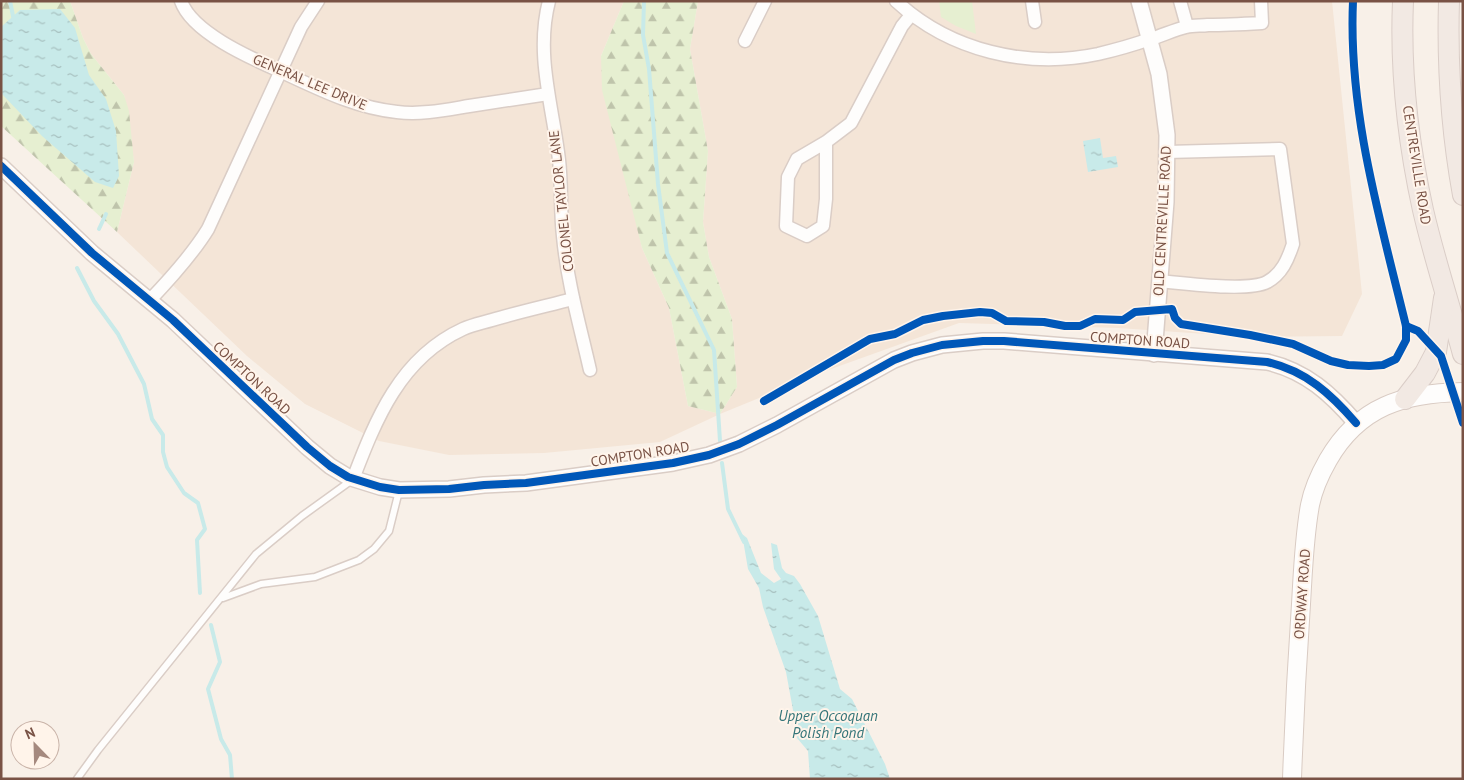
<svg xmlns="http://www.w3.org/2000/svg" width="1464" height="780" font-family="'PT Sans',sans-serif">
<defs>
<pattern id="forest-firs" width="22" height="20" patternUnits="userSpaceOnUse" patternTransform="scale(1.25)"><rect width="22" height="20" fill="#e6efd1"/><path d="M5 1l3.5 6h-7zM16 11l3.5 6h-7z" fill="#bfc4ab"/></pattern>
<pattern id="water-ripples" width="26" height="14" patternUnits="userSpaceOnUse" patternTransform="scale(1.25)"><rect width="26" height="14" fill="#c8eae9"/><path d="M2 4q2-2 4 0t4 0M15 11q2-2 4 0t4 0" fill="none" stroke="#a7c0bf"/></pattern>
</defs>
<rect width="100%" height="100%" fill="#f8f0e8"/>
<polygon fill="#f4e5d7" points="70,1 624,1 601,56 642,248 669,308 688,406 720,414 737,387 732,319 709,257 703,222 708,151 690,49 698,1 1332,1 1362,294 1342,336 1250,337 1118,328 959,323 820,373 720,414 660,442 544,453 449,455 379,441 305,404 247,356 117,232 134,162 124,95 91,54 83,38"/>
<polygon fill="#e6efd1" points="939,1 972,1 976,34 956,26 941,17"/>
<g fill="url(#forest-firs)">
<polygon points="1,1 70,1 83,38 91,54 124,95 129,111 134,162 117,232 1,126"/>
<polygon points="624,1 698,1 690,49 708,151 703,222 709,257 732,319 737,387 720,414 688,406 669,308 642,248 602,90 601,56"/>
</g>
<g fill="url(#water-ripples)">
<polygon points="60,9 75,28 89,75 106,99 116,131 119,176 113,188 95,182 42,136 1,93 1,27 20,10"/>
<polygon points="1100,138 1103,158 1116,156 1118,167 1088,172 1083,141"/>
<polygon points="742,534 747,538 761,573 774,583 781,579 774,569 771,543 777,545 782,568 786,573 794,576 800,584 818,616 840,689 852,699 885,764 890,779 810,779 808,751 797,738 795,721 786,672 763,607 759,588 748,569"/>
</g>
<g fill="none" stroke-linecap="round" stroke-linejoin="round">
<g stroke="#c8eae9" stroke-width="4">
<polyline points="10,1 14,21"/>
<polyline points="644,1 643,35 649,69 658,184 667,253 714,350 720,441"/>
<polyline points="99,229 106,214"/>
<polyline points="77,268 94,301 118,334 144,384 152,419 163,435 163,452 167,467 184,493 198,503 205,529 197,540 200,593"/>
<polyline points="722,463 728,509 744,542"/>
<polyline points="211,625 220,662 208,689 221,739 230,755 232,779"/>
</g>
<g stroke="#dacdc6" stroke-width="9">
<g id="service">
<polyline points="223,598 261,584 315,577 359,560 374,549 389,531 399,491"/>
<polyline points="77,779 98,750 256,554 302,516 352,480"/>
</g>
</g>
<g stroke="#dacdc6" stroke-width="15">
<g id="minor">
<path d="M181,1C192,33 253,59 282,72C319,89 356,108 397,112C421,115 445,110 469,106C495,102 521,98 548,94"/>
<path d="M549,1C535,55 553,107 559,160C562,185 560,211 563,236C567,281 580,326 590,370"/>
<path d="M896,1C950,51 1027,69 1098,54C1115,50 1133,45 1150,39C1162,36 1173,30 1186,27C1193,25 1201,26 1208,25C1226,25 1244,24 1262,23L1261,1"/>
<polyline points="1032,1 1035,22"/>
<polyline points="1180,1 1187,26"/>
<polyline points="745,41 765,1"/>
<polyline points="826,142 826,199 823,226 807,236 786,226 788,177 797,159 826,142 851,123 902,26 911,15"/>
<path d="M1159,281C1183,283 1248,292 1267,282C1282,274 1288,259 1293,244L1280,149L1167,152"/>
<path d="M150,300C171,278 192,255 208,229L301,27L318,1"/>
<path d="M353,479C376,419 400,358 463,329C472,325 482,323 492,320C519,312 546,306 573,299"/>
</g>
</g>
<g stroke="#dacdc6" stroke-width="18">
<g id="tertiary">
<polyline points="1139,1 1159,74 1167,135 1166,202 1154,354"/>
<path d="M1,166L92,253L173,320L307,447L330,466L348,477L380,487L399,490L449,489L484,485L526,483L673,463L709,455L739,444L777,425L894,360L912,353L942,345L983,341H1004L1267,362C1306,371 1331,394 1356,423"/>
</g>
</g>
<g stroke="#d9cbc3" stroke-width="20">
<path id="secondary" d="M1292,779C1294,720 1297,662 1301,604C1303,571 1304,538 1310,505C1313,490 1320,474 1328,460C1359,406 1404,393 1463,392"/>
</g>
<g stroke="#dacdc7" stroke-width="22">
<g id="trunk">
<path d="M1403,1C1400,71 1408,142 1423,210C1434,258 1450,306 1463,354"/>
<path d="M1449,1C1447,69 1451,129 1463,195"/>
<polyline points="1405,399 1425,373 1436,352 1444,298"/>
</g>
</g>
<use href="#service" stroke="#fefdfc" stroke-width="6"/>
<use href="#minor" stroke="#fefdfc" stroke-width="12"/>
<use href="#tertiary" stroke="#fefdfc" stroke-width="15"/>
<use href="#secondary" stroke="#fefdfc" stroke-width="18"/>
<use href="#trunk" stroke="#f2e9e3" stroke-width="20"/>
<g stroke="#fff4ea" stroke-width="11">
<g id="cycleway">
<path d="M1,166L92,253L173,320L307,447L330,466L348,477L380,487L399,490L449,489L484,485L526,483L673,463L709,455L739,444L777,425L894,360L912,353L942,345L983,341H1004L1267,362C1306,371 1331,394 1356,423"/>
<polyline points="1406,326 1418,331 1441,356 1463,423"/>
<path d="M764,401L870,339L895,334L923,320L943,316L980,312L992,313L1006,321L1044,322L1065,326H1080L1095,319L1123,320L1135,312L1172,309L1175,318L1181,324L1250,335L1293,344L1331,361L1348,365L1369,366L1383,365L1396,359L1406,340V326C1380,219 1348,112 1353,1"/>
</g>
</g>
<use href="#cycleway" stroke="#0057b8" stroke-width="8"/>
</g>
<g text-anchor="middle" stroke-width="4" stroke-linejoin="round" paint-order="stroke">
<g font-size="14" fill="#795245" stroke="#fff4ea">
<text transform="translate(310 82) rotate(23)" y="5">GENERAL LEE DRIVE</text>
<text transform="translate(1417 165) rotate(81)" y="5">CENTREVILLE ROAD</text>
<text transform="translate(561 201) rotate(-96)" y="5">COLONEL TAYLOR LANE</text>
<text transform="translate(1162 221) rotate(-87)" y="5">OLD CENTREVILLE ROAD</text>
<text transform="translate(1140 340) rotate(4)" y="5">COMPTON ROAD</text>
<text transform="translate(252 378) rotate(43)" y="5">COMPTON ROAD</text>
<text transform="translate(640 454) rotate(-9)" y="5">COMPTON ROAD</text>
<text transform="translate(1302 594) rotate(-86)" y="5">ORDWAY ROAD</text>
</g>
<g font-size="15" font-style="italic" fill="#357579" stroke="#fff4ea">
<text x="828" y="721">Upper Occoquan<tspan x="828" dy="17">Polish Pond</tspan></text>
</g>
</g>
<rect width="1464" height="780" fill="none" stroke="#795245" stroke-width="5"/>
<g transform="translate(35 745) rotate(337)"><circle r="24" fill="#fff4ea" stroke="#c9b3a8"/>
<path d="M0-4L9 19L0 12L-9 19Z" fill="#a5897e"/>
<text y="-8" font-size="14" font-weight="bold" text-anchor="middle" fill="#795245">N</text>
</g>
</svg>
